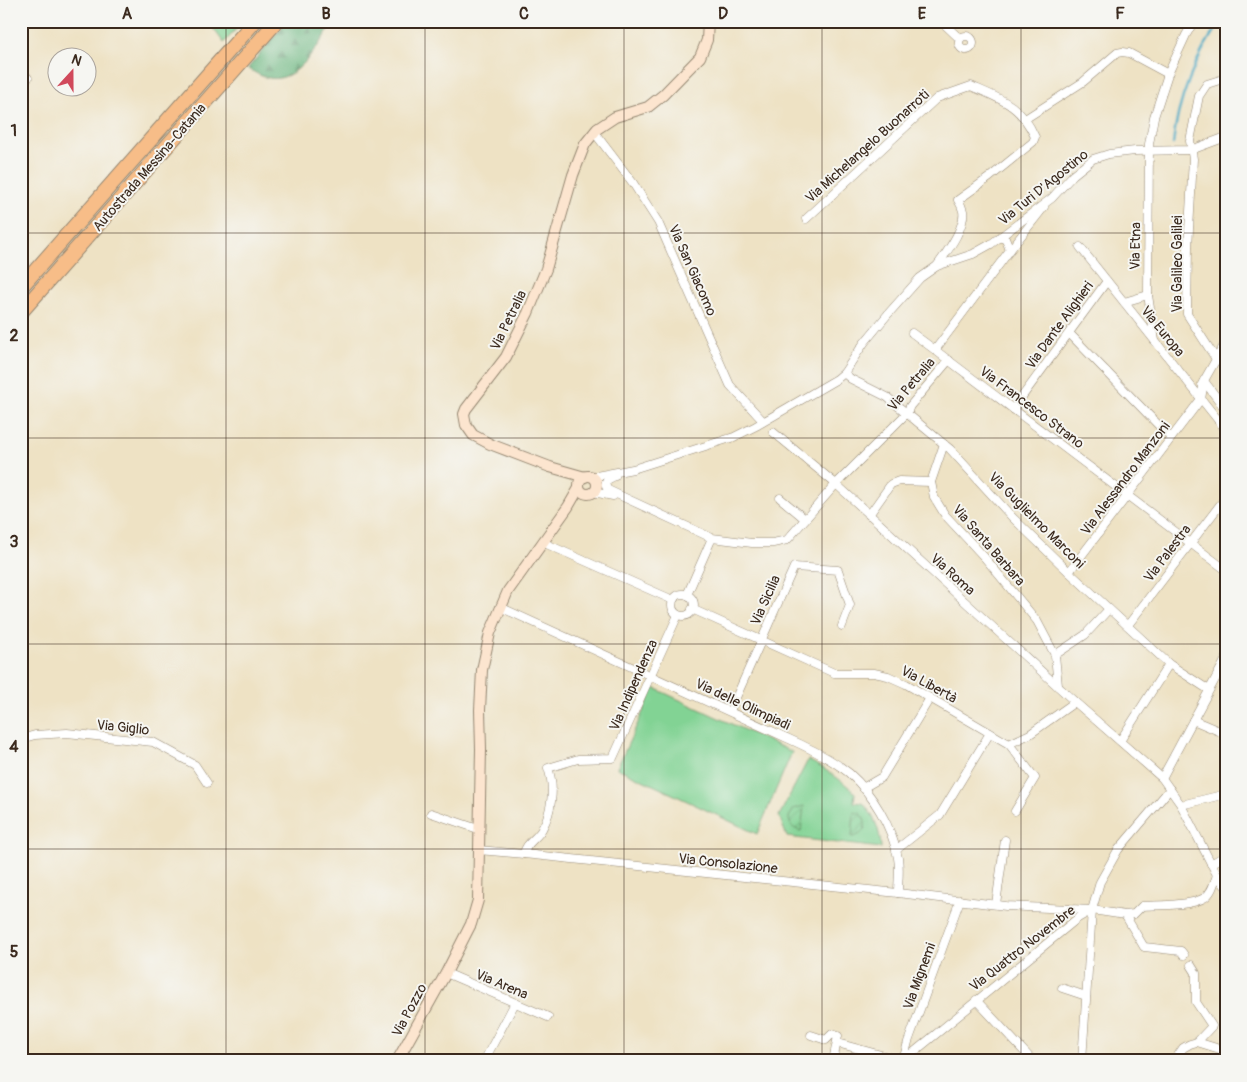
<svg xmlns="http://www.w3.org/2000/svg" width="1247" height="1082" font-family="Pangolin,sans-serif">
<defs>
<pattern id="forest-firs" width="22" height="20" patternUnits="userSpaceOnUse" patternTransform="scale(1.25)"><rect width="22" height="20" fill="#69b57e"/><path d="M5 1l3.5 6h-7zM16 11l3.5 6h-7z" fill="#589367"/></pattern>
<pattern id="garden-furrows" width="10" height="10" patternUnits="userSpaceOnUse" patternTransform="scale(1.25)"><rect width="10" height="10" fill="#82d394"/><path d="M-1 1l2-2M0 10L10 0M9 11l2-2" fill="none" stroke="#71b57f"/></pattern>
</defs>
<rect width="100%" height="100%" fill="#f6f6f2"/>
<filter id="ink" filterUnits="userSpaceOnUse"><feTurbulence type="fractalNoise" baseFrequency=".02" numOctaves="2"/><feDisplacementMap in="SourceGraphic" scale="10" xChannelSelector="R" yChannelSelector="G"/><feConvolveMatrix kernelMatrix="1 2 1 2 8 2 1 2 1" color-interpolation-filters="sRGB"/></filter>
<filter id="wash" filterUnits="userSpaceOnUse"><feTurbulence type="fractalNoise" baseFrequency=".0096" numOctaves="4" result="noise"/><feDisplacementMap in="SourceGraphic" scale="20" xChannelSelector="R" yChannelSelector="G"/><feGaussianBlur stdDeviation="1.12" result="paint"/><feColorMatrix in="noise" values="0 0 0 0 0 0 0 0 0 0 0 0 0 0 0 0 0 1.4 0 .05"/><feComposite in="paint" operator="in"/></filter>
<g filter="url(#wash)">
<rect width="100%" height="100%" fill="#eee2c4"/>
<g fill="#82d394" stroke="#5e7e59">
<polygon points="211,21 243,21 224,43 213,28"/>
<polygon points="654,688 792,752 757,834 617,768"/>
<path d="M808,760C825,769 841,779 855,793L854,802L863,803C875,817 880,830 881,848L787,837L779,816Z"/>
</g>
<path fill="url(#forest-firs)" stroke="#52704e" d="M287,21H334C314,51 290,100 248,68Z"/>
<g fill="url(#garden-furrows)" stroke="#5e7e59">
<path d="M804,806L801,831C793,829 789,825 789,817L794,809Z"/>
<path d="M854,812L861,814C869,824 865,835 852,837Z"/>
</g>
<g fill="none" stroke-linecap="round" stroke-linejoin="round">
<path stroke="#42a7c2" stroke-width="2.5" d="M1173,144C1177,103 1196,54 1221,21"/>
</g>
</g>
<g filter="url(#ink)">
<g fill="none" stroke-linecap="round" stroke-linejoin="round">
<g stroke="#948671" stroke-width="9">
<g id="street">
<polyline points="941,21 960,39"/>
<circle cx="966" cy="43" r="7"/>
<polyline points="21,71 28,78 21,85"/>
<polyline points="1226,78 1207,84 1199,96 1190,141 1193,159 1188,247 1187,314 1216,359 1226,364"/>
<polyline points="1025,119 1083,82 1117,53 1122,52 1129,53 1168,74"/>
<polyline points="594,132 633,183 658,222 730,385 763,421"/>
<path d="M806,219L937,98L971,86C1001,99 1021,105 1035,137L1033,142L990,177L958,200C960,203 962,207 963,211C966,227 946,253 937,266"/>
<polyline points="1000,237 1006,240 1010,250 935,350 1226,570"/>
<polyline points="1080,247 1226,430"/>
<polyline points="1010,250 1044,207"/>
<polyline points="1124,302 1148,295"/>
<polyline points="912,333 935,350"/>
<polyline points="1069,333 1171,438"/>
<polyline points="1155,341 1148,295 1149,144 1154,117 1168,74 1186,35 1194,21"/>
<polyline points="844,373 851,379 887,397 950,449 1012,517 1069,572 1169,664 1209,690"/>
<polyline points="1204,381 1226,410"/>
<polyline points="1202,384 1226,342"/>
<polyline points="1013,409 1107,281"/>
<polyline points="773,432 836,484 1075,702 1162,778 1181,805 1217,875 1226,887"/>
<polyline points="944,444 931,482 934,497 945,515 985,558 1037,621 1055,655 1058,686"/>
<path d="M615,476C608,479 602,482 608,490L712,538L752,543H773L787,540L836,484L907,413L910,406L949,360"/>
<polyline points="591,477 633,469 734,437 756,426 837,379 844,373 864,343 888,314 920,278 937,266 973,254 991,244 1052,198 1073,175 1093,159 1109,154 1135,151 1191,150 1226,137"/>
<polyline points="593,492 613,496"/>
<polyline points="780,498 805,519"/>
<polyline points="869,515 891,484 899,481 931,482"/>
<polyline points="542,542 673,600"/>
<polyline points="1069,572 1201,399 1204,381"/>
<circle cx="683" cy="605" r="11"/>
<polyline points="687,595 712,538"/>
<path d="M500,607L800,744C817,752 834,761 849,773C873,794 892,827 898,858C900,869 898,882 898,893"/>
<polyline points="692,609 834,673 874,673 888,676 906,684 1009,744 1035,778 1015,811"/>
<path d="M678,615L613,758L578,759L548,768C555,787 552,811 542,829C537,839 525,843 524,854L898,893L1006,906L1092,910L1125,915L1134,914L1142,906C1157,905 1192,906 1204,898C1212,893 1214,883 1217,875"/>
<polyline points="1128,625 1226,497"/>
<polyline points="1055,655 1085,635 1109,609"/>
<polyline points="730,711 794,567 838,570 850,605 842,626"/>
<polyline points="1193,720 1226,734"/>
<polyline points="21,739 35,735 67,733 153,742 195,765 207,783"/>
<polyline points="1120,741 1169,664"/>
<polyline points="1009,744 1030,734 1075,702"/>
<polyline points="1162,778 1226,659"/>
<polyline points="863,788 882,777 930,698"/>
<polyline points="1181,805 1226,794"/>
<polyline points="431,813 478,829"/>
<polyline points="478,850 524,854"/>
<polyline points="896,850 940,815 990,733"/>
<polyline points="1211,864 1226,855"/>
<polyline points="996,904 1005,840"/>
<polyline points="1125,915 1144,947 1181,951 1184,955"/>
<polyline points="446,973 548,1017"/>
<polyline points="1062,988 1086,996"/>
<polyline points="976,1000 1033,1061"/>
<polyline points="811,1035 826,1040 832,1034 838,1036 833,1061"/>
<polyline points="1197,1042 1226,1051"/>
<polyline points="837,1043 903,1061"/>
<polyline points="484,1061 515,1003"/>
<polyline points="903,1061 1078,918 1092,910"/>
<polyline points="903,1061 908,1042 960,900"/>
<polyline points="1082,1061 1092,910 1100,882 1118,850 1170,789"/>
<polyline points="1174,1061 1183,1048 1190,1044 1197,1042 1212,1026 1196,1002 1196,973 1191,965"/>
</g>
</g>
<g stroke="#948671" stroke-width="12">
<g id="secondary">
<circle cx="588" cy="485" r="9"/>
<polyline points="585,477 550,467 490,444 473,435 466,425 464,414 466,409 506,357 528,313 546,269 573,175 585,144 597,129 615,117 648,107 663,95 700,57 707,40 708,21"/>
<polyline points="397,1061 446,973 471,924 478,900 481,749 480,710 482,670 490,633 508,591 568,507 579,488"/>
</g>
</g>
<g stroke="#948671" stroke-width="16">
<g id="highway">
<polyline points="21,287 255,21"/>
<polyline points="21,312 277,21"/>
</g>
</g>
<use href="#street" stroke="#fff" stroke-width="8"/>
<use href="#secondary" stroke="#fce5cf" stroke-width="10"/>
<use href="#highway" stroke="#f7bd88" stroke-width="14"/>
</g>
</g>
<path fill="none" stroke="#3b2a1e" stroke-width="1" stroke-opacity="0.55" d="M226,21V1061M425,21V1061M624,21V1061M822,21V1061M1021,21V1061M21,233H1226M21,438H1226M21,644H1226M21,849H1226"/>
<g text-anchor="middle" stroke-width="4" stroke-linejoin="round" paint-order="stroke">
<g font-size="14" fill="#3b2a1e" stroke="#f6f6f2">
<text transform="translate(867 146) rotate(-42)" y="5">Via Michelangelo Buonarroti</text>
<text transform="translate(149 167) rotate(-49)" y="5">Autostrada Messina-Catania</text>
<text transform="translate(1043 187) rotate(-39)" y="5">Via Turi D'Agostino</text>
<text transform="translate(1135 246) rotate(-89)" y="5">Via Etna</text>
<text transform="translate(1177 264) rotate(-90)" y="5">Via Galileo Galilei</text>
<text transform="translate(693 270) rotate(66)" y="5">Via San Giacomo</text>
<text transform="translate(508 320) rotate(-64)" y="5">Via Petralia</text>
<text transform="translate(1059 325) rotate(-54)" y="5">Via Dante Alighieri</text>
<text transform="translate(1163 331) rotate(51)" y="5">Via Europa</text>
<text transform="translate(911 384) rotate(-50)" y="5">Via Petralia</text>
<text transform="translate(1032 407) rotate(37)" y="5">Via Francesco Strano</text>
<text transform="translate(1125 478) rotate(-53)" y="5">Via Alessandro Manzoni</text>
<text transform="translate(1037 520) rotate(45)" y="5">Via Guglielmo Marconi</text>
<text transform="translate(989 545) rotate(49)" y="5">Via Santa Barbara</text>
<text transform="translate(1167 553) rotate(-53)" y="5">Via Palestra</text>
<text transform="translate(953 574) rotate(42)" y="5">Via Roma</text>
<text transform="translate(765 600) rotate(-66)" y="5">Via Sicilia</text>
<text transform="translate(929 684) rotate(29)" y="5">Via Libertà</text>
<text transform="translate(633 685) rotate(-66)" y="5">Via Indipendenza</text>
<text transform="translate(743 704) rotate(25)" y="5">Via delle Olimpiadi</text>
<text transform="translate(123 727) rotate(6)" y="5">Via Giglio</text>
<text transform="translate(728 863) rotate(6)" y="5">Via Consolazione</text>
<text transform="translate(1022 948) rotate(-38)" y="5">Via Quattro Novembre</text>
<text transform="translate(919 976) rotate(-70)" y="5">Via Mignemi</text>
<text transform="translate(502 984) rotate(23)" y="5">Via Arena</text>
<text transform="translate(409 1010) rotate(-62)" y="5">Via Pozzo</text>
</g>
</g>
<rect width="1247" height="1082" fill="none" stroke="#f6f6f2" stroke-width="55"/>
<g transform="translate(72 72) rotate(21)"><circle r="24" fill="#f6f6f2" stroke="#aba49d"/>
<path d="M0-4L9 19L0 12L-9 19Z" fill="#d1495b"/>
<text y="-8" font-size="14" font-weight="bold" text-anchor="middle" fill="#3b2a1e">N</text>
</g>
<rect x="28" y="28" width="1192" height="1026" fill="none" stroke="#3b2a1e" stroke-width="2"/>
<g font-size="16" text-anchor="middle" font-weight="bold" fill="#3b2a1e">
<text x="127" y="19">A</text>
<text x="326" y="19">B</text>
<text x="524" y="19">C</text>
<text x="723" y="19">D</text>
<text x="922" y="19">E</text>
<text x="1120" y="19">F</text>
<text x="14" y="136">1</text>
<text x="14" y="341">2</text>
<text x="14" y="547">3</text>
<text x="14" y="752">4</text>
<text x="14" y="957">5</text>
</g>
</svg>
